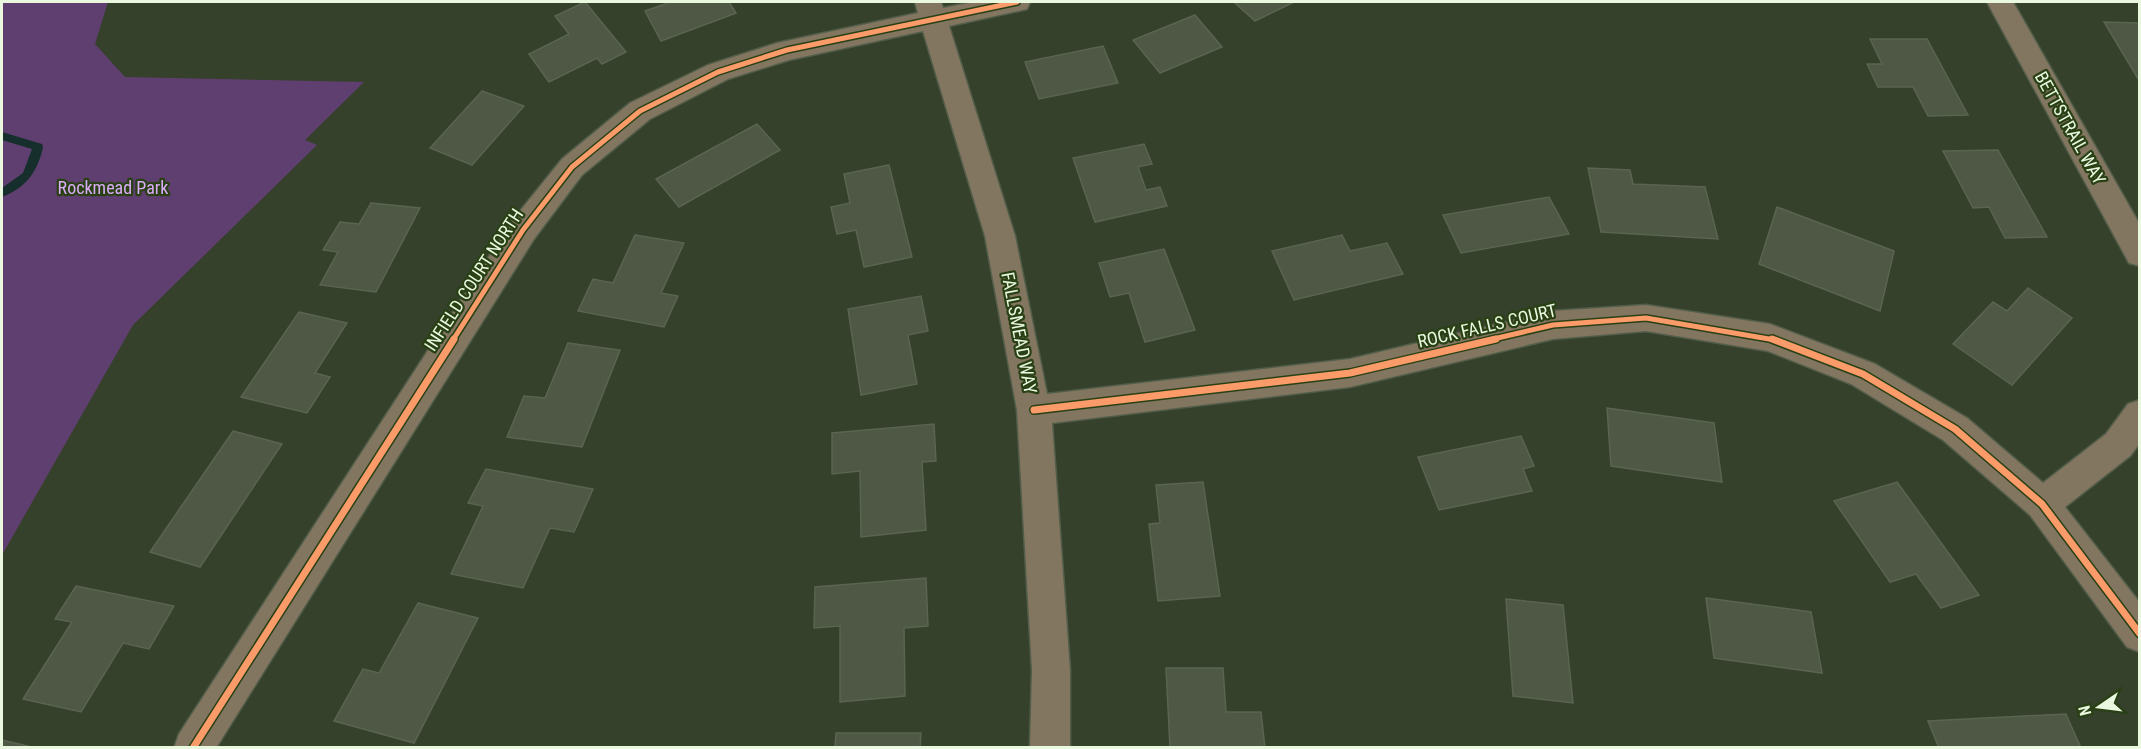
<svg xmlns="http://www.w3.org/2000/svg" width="2141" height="749" font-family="'Roboto Condensed',sans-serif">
<rect width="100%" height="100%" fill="#35412a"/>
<polygon fill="#5f3f6f" points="2,2 108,2 95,44 125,77 364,82 305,140 317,145 133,325 2,555"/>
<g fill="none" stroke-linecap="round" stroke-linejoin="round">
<path fill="#162f2c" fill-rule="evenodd" d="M2,132L42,144L43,147C38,171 26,188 2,197V188L23,173L32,149L2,140Z"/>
</g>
<g fill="#4e5845" stroke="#5a6451" stroke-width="1.5">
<polygon points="585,2 626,52 602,64 597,58 549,82 529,54 569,34 555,16"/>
<polygon points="671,2 729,2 736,13 661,41 645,11"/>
<polygon points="1234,2 1294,2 1255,21"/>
<polygon points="1195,15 1222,47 1160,73 1133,40"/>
<polygon points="2104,22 2140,23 2140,82"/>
<polygon points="1870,39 1927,39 1968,115 1928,116 1913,87 1878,87 1867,64 1882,64"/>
<polygon points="1103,46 1118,83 1039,99 1025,62"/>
<polygon points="482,91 524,106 472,165 430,148"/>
<polygon points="757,124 780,150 679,207 656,179"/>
<polygon points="1144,144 1152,164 1138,167 1146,190 1160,187 1167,206 1095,222 1073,158"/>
<polygon points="1998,150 2047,237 2005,238 1989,207 1973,208 1943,151"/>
<polygon points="889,165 912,257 864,267 856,230 837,234 831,207 850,203 844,174"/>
<polygon points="1588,168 1630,170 1633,184 1705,187 1718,239 1601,232"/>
<polygon points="1549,197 1569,234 1461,253 1443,215"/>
<polygon points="371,203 420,208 376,292 320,285 338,252 323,250 340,222 359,224"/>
<polygon points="1777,207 1894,251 1880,311 1759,264"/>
<polygon points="635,235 684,243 661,293 678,296 664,327 578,311 593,279 613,283"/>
<polygon points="1342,235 1350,251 1387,243 1403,274 1294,300 1272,251"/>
<polygon points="1164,249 1195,330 1145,342 1129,293 1110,297 1099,263"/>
<polygon points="2028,288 2072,318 2012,385 1953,344 1993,302 2007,311"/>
<polygon points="921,296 928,331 908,335 917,384 861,395 848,309"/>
<polygon points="299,312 347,323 315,373 330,377 307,413 241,397"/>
<polygon points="568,343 620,350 582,447 507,437 524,396 545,398"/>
<polygon points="1607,408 1714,423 1722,482 1611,466"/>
<polygon points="934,424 936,461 922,462 926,530 861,537 860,471 832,474 832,433"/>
<polygon points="233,431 282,444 200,567 150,552"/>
<polygon points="1521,436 1534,466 1523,469 1532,491 1439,510 1418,457"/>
<polygon points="486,469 593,489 574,532 550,528 523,588 451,574 483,506 468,503"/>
<polygon points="1203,482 1220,596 1158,601 1149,524 1160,523 1156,485"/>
<polygon points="1897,482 1979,595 1941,608 1916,574 1890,582 1834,501"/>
<polygon points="926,578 928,626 904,628 905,696 840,702 840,626 814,628 815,587"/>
<polygon points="76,586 174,606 149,649 123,643 81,712 23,699 72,622 55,619"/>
<polygon points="1706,598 1811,612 1822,673 1714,658"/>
<polygon points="1506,599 1563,605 1573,703 1513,696"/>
<polygon points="418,603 478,618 414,743 334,721 363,669 379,673"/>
<polygon points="1166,668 1223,668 1226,712 1261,712 1265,748 1170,748"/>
<polygon points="2066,714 2081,748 1939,748 1928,721"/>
<polygon points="836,733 921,733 920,748 835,748"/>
<polygon points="2,740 36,748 2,748"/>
</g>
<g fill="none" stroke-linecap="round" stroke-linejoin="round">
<g stroke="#525d49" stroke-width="3">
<g id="minor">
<polygon points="915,2 941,2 943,8 973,2 1030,2 1027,9 949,26 1015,236 1047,394 1350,359 1553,311 1646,305 1770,324 1875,364 1967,418 2043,483 2106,434 2128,404 2140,400 2140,443 2130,456 2065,507 2140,603 2140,652 2127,647 2030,515 1943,440 1851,384 1768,351 1646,331 1553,339 1350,387 1052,423 1070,670 1070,748 1030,748 1032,670 1017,410 985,236 923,31 789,60 728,79 650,119 582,175 534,239 216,748 174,748 179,734 512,221 562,159 630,103 708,65 777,43 918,13"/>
<polygon points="1987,2 2013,2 2140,225 2140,266 2129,263"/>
</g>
</g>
<use href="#minor" fill="#827660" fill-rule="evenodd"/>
<g stroke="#294015" stroke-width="8">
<g id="cycleway-far1">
<polyline points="453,340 523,230 572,167 640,111 718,72 787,50 1017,2"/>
<polyline points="1489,340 1553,325 1646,318 1775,340"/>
</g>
</g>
<g stroke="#294015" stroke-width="10">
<g id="cycleway">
<polyline points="1772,339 1863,374 1955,429 2042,504 2140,634"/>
<polyline points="1034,410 1350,373 1496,339"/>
<polyline points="193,748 454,339"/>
</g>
</g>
<use href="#cycleway-far1" stroke="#fa9b69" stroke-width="5"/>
<use href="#cycleway" stroke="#fa9b69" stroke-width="7"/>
</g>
<g text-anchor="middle" stroke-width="4.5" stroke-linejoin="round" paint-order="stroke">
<g font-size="18" fill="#e9f8df" stroke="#294015">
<text transform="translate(2070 128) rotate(61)" y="6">BETTSTRAIL WAY</text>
<text transform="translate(474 280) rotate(-57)" y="6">INFIELD COURT NORTH</text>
<text transform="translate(1487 326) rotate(-13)" y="6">ROCK FALLS COURT</text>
<text transform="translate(1019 333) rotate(79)" y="6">FALLSMEAD WAY</text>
</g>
<g font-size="18" fill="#dbacf7" stroke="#294015">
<text x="113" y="194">Rockmead Park</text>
</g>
</g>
<rect width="2141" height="749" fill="none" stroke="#e9f8df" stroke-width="6"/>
<g transform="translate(2099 707) rotate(256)" stroke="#294015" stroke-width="4.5" paint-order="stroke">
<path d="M0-4.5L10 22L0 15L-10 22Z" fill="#e9f8df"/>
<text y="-9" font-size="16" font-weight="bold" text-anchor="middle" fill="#e9f8df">N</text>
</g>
</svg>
